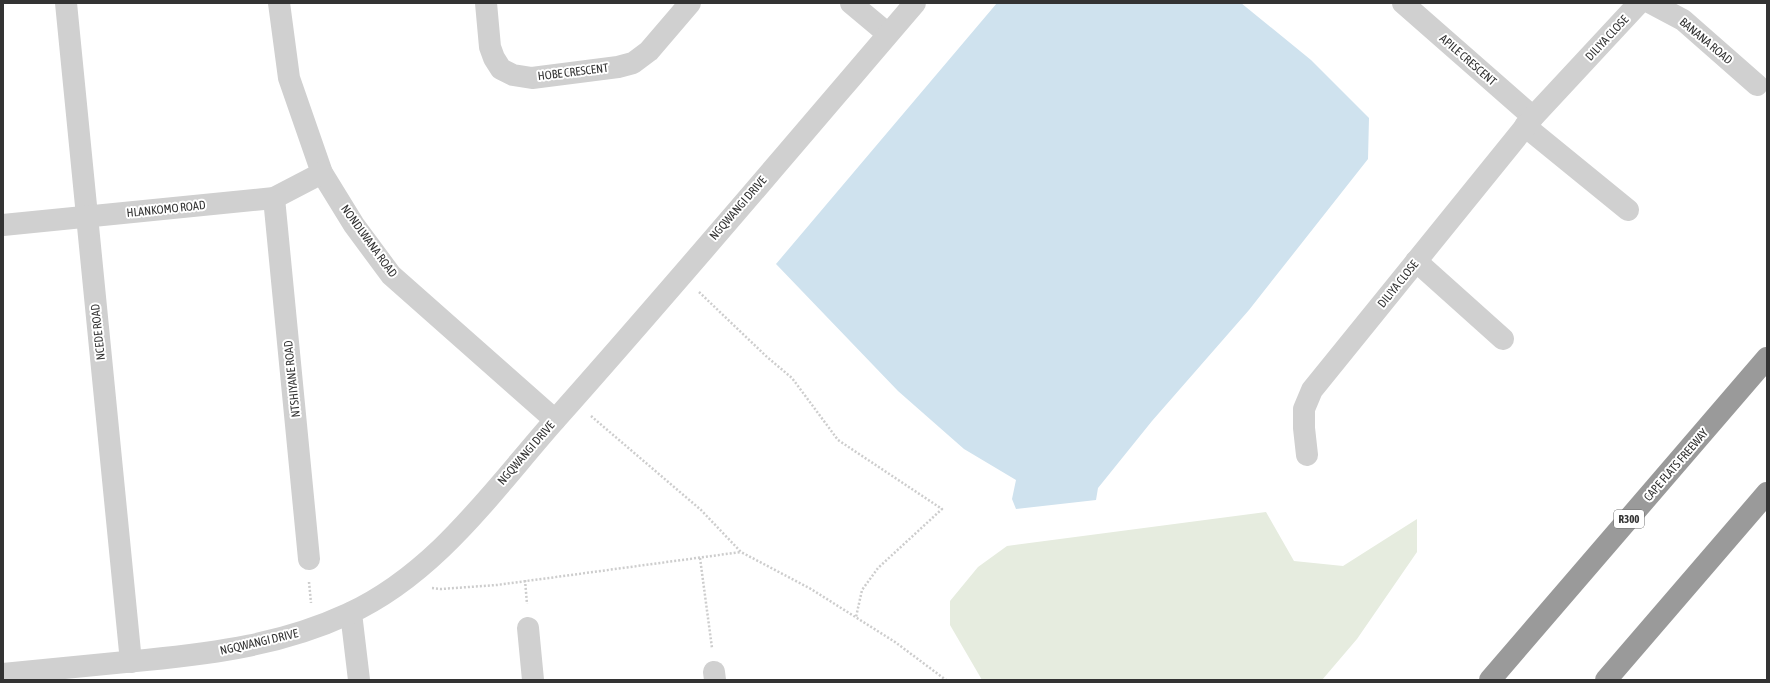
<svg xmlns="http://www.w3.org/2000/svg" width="1770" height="683" font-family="'Asap Condensed',sans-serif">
<rect width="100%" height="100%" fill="#fff"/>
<polygon fill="#e6ecdf" points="1266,512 1294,561 1343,566 1417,519 1417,552 1357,639 1322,680 982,680 950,625 950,601 978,567 1007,546"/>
<polygon fill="#cfe2ee" points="997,3 1241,3 1311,60 1369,118 1368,159 1249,310 1152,421 1098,488 1096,500 1016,509 1012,499 1016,480 964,449 898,391 776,264"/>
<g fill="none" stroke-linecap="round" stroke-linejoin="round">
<g stroke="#cdcdcd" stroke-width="2.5" stroke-dasharray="2 2" stroke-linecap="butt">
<polyline points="699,292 767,357 792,378 838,440 942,509 878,568 862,590 856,617"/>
<polyline points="591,416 701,510 741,552 811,589 895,642 946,680"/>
<polyline points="700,558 712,648"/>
<polyline points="525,580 527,604"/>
<polyline points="309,582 311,603"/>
<polyline points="432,588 441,589 497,585 741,552"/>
</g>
<g stroke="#d0d0d0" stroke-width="22">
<polyline points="66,3 131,662"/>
<polyline points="279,3 289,78 322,173 354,225 391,275 555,420"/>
<polyline points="486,3 490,47 494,58 501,69 513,75 532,78 618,67 633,63 649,51 690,3"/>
<polyline points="851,3 888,34"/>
<polyline points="1403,3 1533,117"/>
<polyline points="1651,3 1683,20 1757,85"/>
<polyline points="1525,126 1628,210"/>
<polyline points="274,198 309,559"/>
<polyline points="3,225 274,198 322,173"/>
<polyline points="1416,261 1503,339"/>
<polyline points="1307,455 1304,428 1304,409 1312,390 1533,117 1639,3"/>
<polyline points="351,613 359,680"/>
<polyline points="528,628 533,680"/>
<polyline points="714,672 715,680"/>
</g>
<path stroke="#d0d0d0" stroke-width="22" d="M3,674C51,669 98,665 146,660C217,653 283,644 348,614C437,573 493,490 556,419C678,282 796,142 915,3"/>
<g stroke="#9a9a9a" stroke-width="22">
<polyline points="1490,680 1767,358"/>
<polyline points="1606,680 1767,493"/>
</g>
</g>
<g text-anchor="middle" stroke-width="4" stroke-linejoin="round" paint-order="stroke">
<rect fill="#fff" stroke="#707070" stroke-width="1" x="1614" y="510" width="30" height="18" rx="3"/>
<g font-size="11" font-weight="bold" fill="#333">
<text x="1629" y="523">R300</text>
</g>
<g font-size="12" fill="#333" stroke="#fff">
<text transform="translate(1607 38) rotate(-47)" y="4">DILIYA CLOSE</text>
<text transform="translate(1706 41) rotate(40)" y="4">BANANA ROAD</text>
<text transform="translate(1468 60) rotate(41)" y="4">APILE CRESCENT</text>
<text transform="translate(573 72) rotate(-7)" y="4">HOBE CRESCENT</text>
<text transform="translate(738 208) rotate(-49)" y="4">NGQWANGI DRIVE</text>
<text transform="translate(166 209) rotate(-6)" y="4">HLANKOMO ROAD</text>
<text transform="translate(369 241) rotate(54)" y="4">NONDLWANA ROAD</text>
<text transform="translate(1398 284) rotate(-51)" y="4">DILIYA CLOSE</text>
<text transform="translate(98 332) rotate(-96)" y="4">NCEDE ROAD</text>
<text transform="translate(292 379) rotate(-96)" y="4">NTSHIYANE ROAD</text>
<text transform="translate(526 453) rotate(-49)" y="4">NGQWANGI DRIVE</text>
<text transform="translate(1676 465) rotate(-49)" y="4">CAPE FLATS FREEWAY</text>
<text transform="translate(259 642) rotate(-13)" y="4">NGQWANGI DRIVE</text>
</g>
</g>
<rect width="1770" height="683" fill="none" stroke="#333333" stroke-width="8"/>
</svg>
